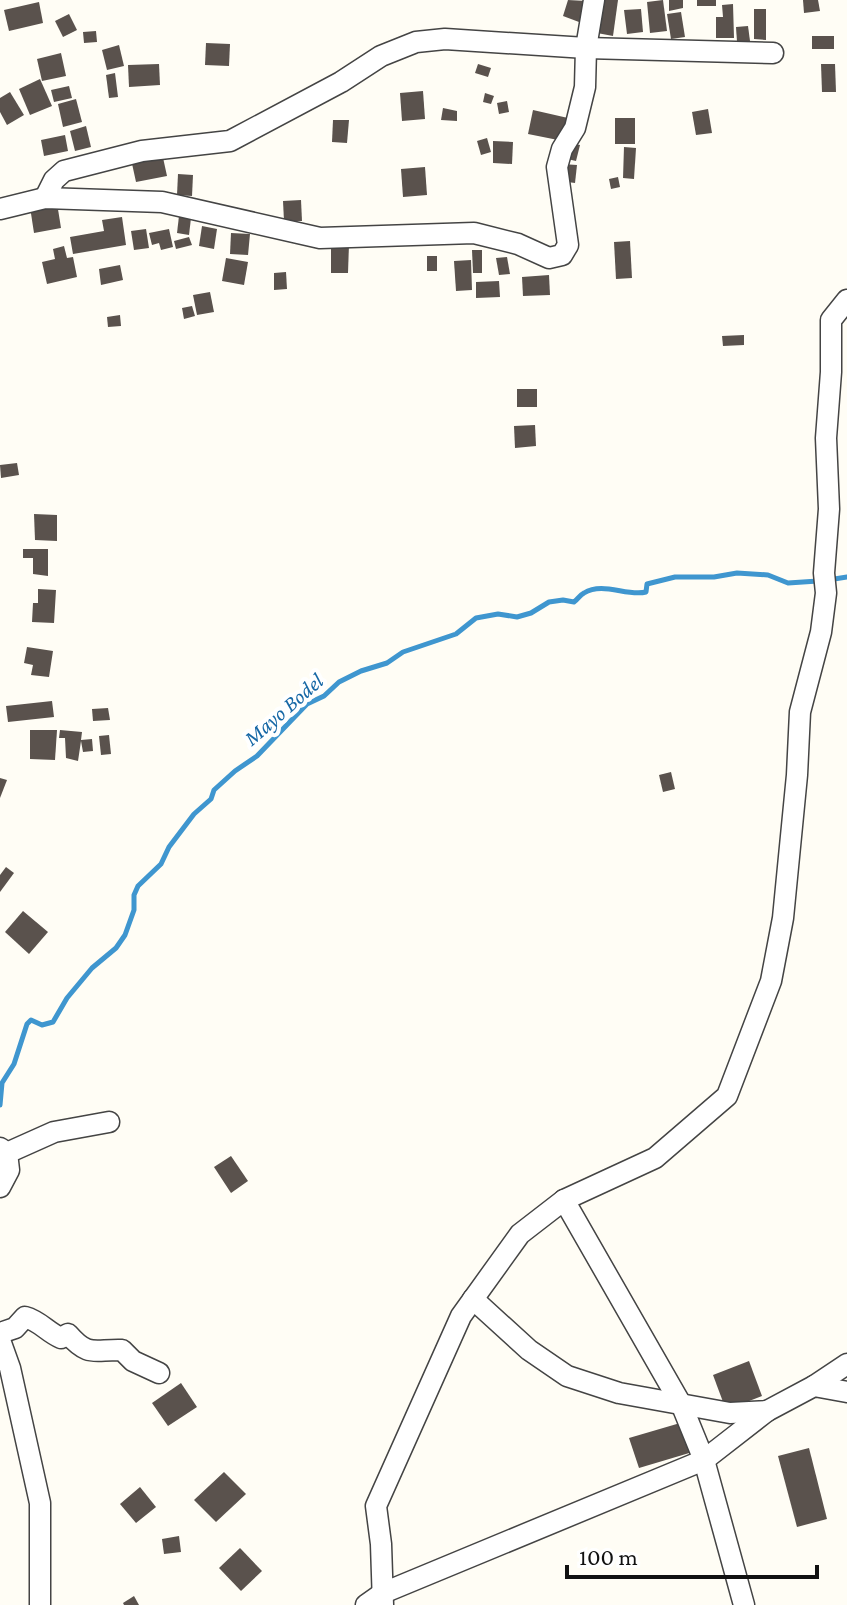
<svg xmlns="http://www.w3.org/2000/svg" width="847" height="1605" font-family="'Crimson Pro',serif">
<rect width="100%" height="100%" fill="#fffdf5"/>
<g fill="none" stroke-linecap="round" stroke-linejoin="round">
<g stroke="#3f96cf" stroke-width="5">
<polyline points="828,580 847,577"/>
<path d="M0,1105L2,1083L14,1064L27,1024L31,1020L42,1025L53,1022L67,998L92,968L116,948L125,935L134,910V895L138,886L161,864L169,847L194,814L211,799L214,790L235,771L257,756L307,704L324,696L339,682L361,671L387,663L403,652L456,634L476,618L498,614L517,617L531,613L549,602L563,600L574,602C578,599 580,595 584,593C603,581 627,597 646,592L647,584L675,577H714L737,573L768,575L788,583L818,581"/>
</g>
</g>
<g fill="#5a524d">
<polygon points="568,0 586,1 579,22 563,16"/>
<polygon points="602,0 618,0 613,36 597,33"/>
<polygon points="663,0 667,31 650,33 647,2"/>
<polygon points="669,0 683,0 683,8 669,11"/>
<rect x="697" y="0" width="19" height="6"/>
<polygon points="803,0 818,0 820,11 804,13"/>
<polygon points="39,2 43,23 9,31 4,10"/>
<polygon points="733,4 734,38 716,38 716,17 723,17 722,5"/>
<polygon points="641,9 643,32 627,34 624,10"/>
<polygon points="754,9 766,9 766,40 754,39"/>
<polygon points="681,12 685,37 671,39 667,14"/>
<polygon points="69,14 77,30 63,37 55,21"/>
<polygon points="748,26 750,41 737,42 736,27"/>
<polygon points="96,31 97,42 84,43 83,32"/>
<rect x="812" y="36" width="22" height="13"/>
<polygon points="206,43 230,44 229,66 205,65"/>
<polygon points="119,45 124,66 107,70 102,50"/>
<polygon points="61,53 66,76 42,81 37,59"/>
<polygon points="159,64 160,85 129,87 128,65"/>
<polygon points="478,64 491,68 488,77 475,73"/>
<polygon points="821,64 835,64 836,92 822,92"/>
<polygon points="115,73 118,97 109,98 106,75"/>
<polygon points="40,79 52,106 30,115 19,89"/>
<polygon points="69,86 72,98 54,102 51,90"/>
<polygon points="423,91 425,119 402,121 400,93"/>
<polygon points="10,92 24,115 7,125 0,112 0,98"/>
<polygon points="485,93 494,96 491,104 483,102"/>
<polygon points="76,99 82,122 63,127 58,104"/>
<polygon points="507,101 509,112 499,114 497,103"/>
<polygon points="443,108 457,111 457,121 441,120"/>
<polygon points="708,109 712,133 696,135 692,112"/>
<polygon points="533,110 568,118 563,141 528,134"/>
<rect x="615" y="118" width="20" height="26"/>
<polygon points="333,120 349,120 347,143 332,142"/>
<polygon points="86,126 91,147 75,151 70,131"/>
<polygon points="65,135 68,151 44,156 41,140"/>
<polygon points="487,138 491,152 481,155 477,141"/>
<polygon points="493,141 513,142 512,164 493,163"/>
<polygon points="567,142 580,145 576,161 563,158"/>
<polygon points="624,147 636,148 634,179 623,178"/>
<polygon points="162,153 167,176 136,182 131,159"/>
<polygon points="562,164 577,165 575,183 560,181"/>
<polygon points="425,167 427,195 403,197 401,169"/>
<polygon points="178,174 193,175 192,196 177,195"/>
<polygon points="618,177 620,187 611,189 609,179"/>
<polygon points="301,200 302,221 284,221 283,201"/>
<polygon points="57,203 61,228 34,233 30,207"/>
<polygon points="179,216 191,218 189,235 177,233"/>
<polygon points="122,217 126,245 73,254 70,237 104,231 102,220"/>
<polygon points="202,226 217,229 214,249 199,246"/>
<polygon points="146,229 149,248 134,250 131,231"/>
<polygon points="169,229 173,247 161,250 159,243 152,245 149,233"/>
<polygon points="231,233 250,234 248,255 230,254"/>
<polygon points="189,237 192,245 176,249 174,241"/>
<polygon points="630,241 632,278 616,279 614,242"/>
<polygon points="331,244 349,244 348,273 331,273"/>
<polygon points="64,246 67,258 73,257 77,277 47,284 42,262 55,259 53,249"/>
<polygon points="472,250 482,250 482,273 473,273"/>
<rect x="427" y="256" width="10" height="15"/>
<polygon points="507,257 510,274 499,275 496,258"/>
<polygon points="226,258 248,262 244,285 222,281"/>
<polygon points="471,260 472,290 456,291 454,261"/>
<polygon points="120,265 123,280 101,285 99,269"/>
<polygon points="286,272 287,289 274,290 274,273"/>
<polygon points="549,275 550,295 523,296 522,277"/>
<polygon points="499,281 500,297 476,298 476,282"/>
<polygon points="210,292 214,312 197,315 193,295"/>
<polygon points="192,306 195,316 184,319 182,308"/>
<polygon points="120,315 121,326 108,327 107,317"/>
<polygon points="744,335 744,345 723,346 722,336"/>
<rect x="517" y="389" width="20" height="18"/>
<polygon points="535,425 536,446 515,448 514,426"/>
<polygon points="17,463 19,475 1,478 0,465"/>
<polygon points="34,514 57,515 57,541 35,540"/>
<polygon points="23,549 48,549 48,576 33,574 33,558 23,558"/>
<polygon points="38,589 56,590 54,623 32,622 33,603 38,603"/>
<polygon points="27,647 53,651 49,677 31,675 33,665 24,663"/>
<polygon points="52,701 54,717 8,722 6,706"/>
<polygon points="108,708 110,720 93,721 92,709"/>
<polygon points="30,730 57,730 55,760 30,759"/>
<polygon points="60,730 82,732 81,740 92,739 93,751 83,752 81,741 78,761 66,758 65,738 59,738"/>
<polygon points="109,735 111,754 101,755 99,736"/>
<polygon points="671,772 675,789 663,792 659,775"/>
<polygon points="0,778 7,780 0,798"/>
<polygon points="6,867 14,873 0,892 0,875"/>
<polygon points="23,911 48,932 29,954 5,932"/>
<polygon points="231,1156 248,1181 231,1193 214,1167"/>
<polygon points="749,1361 762,1396 726,1410 713,1375"/>
<polygon points="181,1383 197,1407 168,1426 152,1403"/>
<polygon points="687,1421 696,1451 639,1468 629,1438"/>
<polygon points="809,1448 827,1519 797,1527 778,1456"/>
<polygon points="224,1472 246,1494 216,1522 194,1500"/>
<polygon points="140,1487 156,1507 136,1523 120,1504"/>
<polygon points="179,1536 181,1552 164,1554 162,1539"/>
<polygon points="240,1548 262,1571 241,1591 219,1568"/>
<polygon points="134,1596 139,1605 124,1605 123,1603"/>
</g>
<g fill="none" stroke-linecap="round" stroke-linejoin="round">
<g stroke="#444" stroke-width="23">
<g id="street">
<polyline points="45,198 54,180 64,171 142,151 230,141 341,82 381,56 416,42 445,39 586,48 773,53"/>
<polyline points="0,209 45,198 162,202 320,238 474,233 518,244 549,258 562,255 568,245 557,167 562,149 575,128 585,87 586,48 594,0"/>
<polyline points="0,1148 7,1153 9,1170 0,1187"/>
<polyline points="7,1153 54,1132 109,1122"/>
<polyline points="564,1200 682,1406 704,1460 744,1605"/>
<polyline points="473,1299 529,1350 567,1376 619,1393 730,1413 767,1411 814,1386 847,1392"/>
<path d="M0,1333L15,1328L25,1317C40,1321 47,1332 61,1338L68,1334C89,1358 94,1349 122,1350L133,1361L159,1373"/>
<polyline points="0,1340 10,1368 40,1503 40,1605"/>
<polyline points="814,1386 847,1364"/>
<polyline points="366,1605 383,1593 704,1460 767,1411"/>
<polyline points="383,1605 381,1544 376,1506 461,1316 520,1234 564,1200 655,1158 727,1096 771,981 783,918 797,775 800,712 821,632 826,593 824,573 829,509 826,438 831,372 831,320 847,300"/>
</g>
</g>
<use href="#street" stroke="#fff" stroke-width="20"/>
</g>
<g text-anchor="middle" stroke-width="8" stroke-linejoin="round" paint-order="stroke">
<g font-size="22" font-style="italic" fill="#1768a6" stroke="#fff">
<text transform="translate(283 709) rotate(-41)" y="8">Mayo Bodel</text>
</g>
</g>
<path d="M567 1565v12h250v-12" fill="none" stroke="#111111" stroke-width="4"/>
<text x="579" y="1565" font-size="24" fill="#111111" stroke="#ffffff" stroke-width="6" paint-order="stroke">100 m</text>
</svg>
